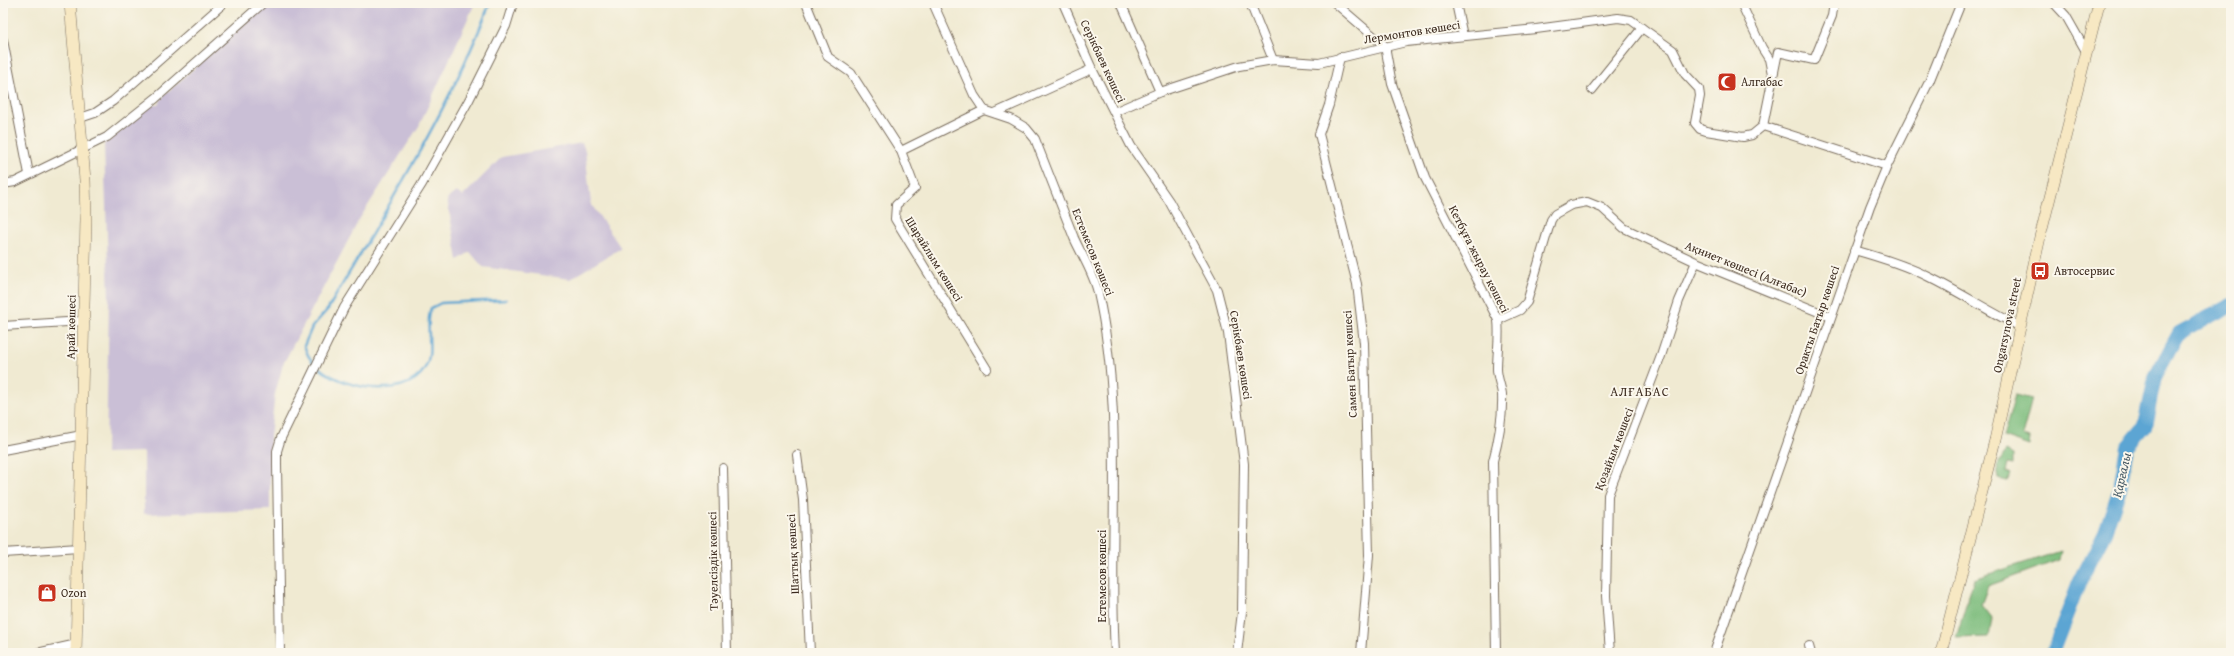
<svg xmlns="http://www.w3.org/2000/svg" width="2234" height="656" font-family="'Gentium Book Plus',serif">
<rect width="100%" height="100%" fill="#fbf7ec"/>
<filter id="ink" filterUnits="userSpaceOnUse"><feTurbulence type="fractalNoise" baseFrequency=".025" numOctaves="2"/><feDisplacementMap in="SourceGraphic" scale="8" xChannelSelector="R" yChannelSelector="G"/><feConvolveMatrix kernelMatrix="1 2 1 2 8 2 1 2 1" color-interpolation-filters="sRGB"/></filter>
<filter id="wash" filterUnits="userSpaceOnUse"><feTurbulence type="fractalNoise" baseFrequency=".012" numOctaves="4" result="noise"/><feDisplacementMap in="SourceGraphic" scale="16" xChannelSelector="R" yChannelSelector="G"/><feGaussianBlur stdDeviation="0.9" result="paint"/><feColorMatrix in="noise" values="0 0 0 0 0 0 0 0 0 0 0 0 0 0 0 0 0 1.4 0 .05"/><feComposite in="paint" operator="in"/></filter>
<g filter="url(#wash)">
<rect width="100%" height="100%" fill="#f0ead2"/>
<g fill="#cabfd6">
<polygon points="268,3 475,3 419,126 360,218 283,364 275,394 270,436 270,510 144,514 144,452 106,453 109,298 104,144 152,105 158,105 163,96"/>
<polygon points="582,143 585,150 591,204 621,248 570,279 483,267 470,252 458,260 447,199 456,192 463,196 502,157"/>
</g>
<g fill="#7cbc7c" stroke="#5c734d">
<polygon points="2015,395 2032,399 2022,436 2030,438 2029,446 2003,437"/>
<polygon points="2006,451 2013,455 2013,465 2007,464 2005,472 2011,474 2007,481 1999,479 1997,466"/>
<polygon points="2061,551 2059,560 1988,586 1981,605 1992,619 1989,637 1956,638 1974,579"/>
</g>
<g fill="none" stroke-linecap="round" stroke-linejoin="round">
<path stroke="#5ca5d3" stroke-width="2.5" d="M490,3C449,111 386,209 328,309L312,327L304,346C306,349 307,354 309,357C328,387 404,404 425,368C435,351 424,326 431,308L441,303L506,300"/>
<polyline stroke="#5ca5d3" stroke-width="14" points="2052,653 2079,583 2105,532 2120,488 2127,447 2145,426 2155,377 2179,333 2231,305"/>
</g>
</g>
<g filter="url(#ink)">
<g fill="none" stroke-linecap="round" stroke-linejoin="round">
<g stroke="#7a6d5d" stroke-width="10">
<g id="street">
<polyline points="806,3 828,57 851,73 901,151 915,188 896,205 895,219 987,369"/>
<path d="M933,3L974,95L984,110L1011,119L1026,128L1035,139C1048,172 1061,205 1074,238C1082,256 1094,274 1098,293C1125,411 1108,534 1115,653"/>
<polyline points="1063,3 1092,69 1131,146 1169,201 1217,290 1228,333 1244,464 1242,612 1237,653"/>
<polyline points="1121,3 1160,92"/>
<polyline points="1250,3 1273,60"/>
<path d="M1335,3L1385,46L1392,84L1425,178L1498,320C1500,337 1497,352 1497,369C1497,377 1501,386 1502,394C1503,417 1499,439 1493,461L1496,653"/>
<polyline points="1456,3 1463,36"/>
<polyline points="1741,3 1762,48 1769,59 1772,74"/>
<polyline points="2054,3 2066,16 2087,53"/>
<polyline points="1642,28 1673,50 1685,74 1699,89 1700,96 1695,123 1700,129 1706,131 1743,137 1752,135 1763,126 1778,52 1814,60 1832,16 1834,3"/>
<polyline points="3,40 29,174"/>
<polyline points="1340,57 1329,105 1319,134 1357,284 1364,343 1369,555 1361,653"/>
<polyline points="1114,112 1160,92 1239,66 1273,60 1319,63 1406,42 1536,29 1618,18 1631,20 1642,28 1592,90"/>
<polyline points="995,113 1092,69"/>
<polyline points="80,118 95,113 113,101 224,3"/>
<polyline points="1763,126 1887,166"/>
<polyline points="901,151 984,110"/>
<polyline points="3,184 15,182 107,137 156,98 263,3"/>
<path d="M1854,250C1879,257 1905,265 1929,277C1960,292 1989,312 2021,327"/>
<polyline points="1498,320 1520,310 1527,302 1551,220 1555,214 1571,205 1587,202 1602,208 1624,228 1696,262 1831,317"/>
<polyline points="3,326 83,321"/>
<polyline points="3,450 82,435"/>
<polyline points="797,455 803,500 810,653"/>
<polyline points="723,468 727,653"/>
<polyline points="3,553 79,548"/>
<polyline points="1809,646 1811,653"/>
<polyline points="37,653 77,644"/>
<polyline points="280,653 277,465 277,451 281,438 344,308 422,184 469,100 506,26 513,3"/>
<polyline points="1610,653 1606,596 1608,495 1661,356 1679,301 1696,262"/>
<polyline points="1714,653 1870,207 1887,166 1929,82 1961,3"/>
</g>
</g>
<g stroke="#7a6d5d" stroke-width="12">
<g id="secondary">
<polyline points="70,3 85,180 86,219 76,653"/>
<polyline points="1941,653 1995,440 2040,237 2099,3"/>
</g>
</g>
<use href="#street" stroke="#fff" stroke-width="8"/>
<use href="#secondary" stroke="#f7e8c3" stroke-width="11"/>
</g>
</g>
<defs>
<g id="mosque-square" transform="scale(1)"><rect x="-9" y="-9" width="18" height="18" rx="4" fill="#c8321e" stroke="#fbf7ec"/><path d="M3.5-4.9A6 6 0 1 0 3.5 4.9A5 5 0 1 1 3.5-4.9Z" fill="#fff"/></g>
<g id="bus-square" transform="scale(1)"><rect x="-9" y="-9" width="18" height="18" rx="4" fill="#c8321e" stroke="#fbf7ec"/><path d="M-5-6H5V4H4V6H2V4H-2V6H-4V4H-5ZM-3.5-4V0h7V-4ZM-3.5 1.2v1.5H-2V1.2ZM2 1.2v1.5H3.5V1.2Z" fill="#fff"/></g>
<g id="shop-square" transform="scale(1)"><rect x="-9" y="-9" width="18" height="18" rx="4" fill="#c8321e" stroke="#fbf7ec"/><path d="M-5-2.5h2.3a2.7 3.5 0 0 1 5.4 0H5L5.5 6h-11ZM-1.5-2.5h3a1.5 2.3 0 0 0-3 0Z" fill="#fff"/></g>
</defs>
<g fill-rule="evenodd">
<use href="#mosque-square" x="1727" y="82"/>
<use href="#bus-square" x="2040" y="271"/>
<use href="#shop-square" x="47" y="593"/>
</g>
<g text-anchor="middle" stroke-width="4" stroke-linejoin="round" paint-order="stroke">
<g font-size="12" fill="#3b2a1e" stroke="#fbf7ec">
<text transform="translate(1412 32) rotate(-9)" y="4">Лермонтов көшесі</text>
<text transform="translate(1103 61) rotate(65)" y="4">Серікбаев көшесі</text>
<text transform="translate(1093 252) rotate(68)" y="4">Естемесов көшесі</text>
<text transform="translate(934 259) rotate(58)" y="4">Шарайлым көшесі</text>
<text transform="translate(1479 259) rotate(63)" y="4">Кетбұға жырау көшесі</text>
<text transform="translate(1746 269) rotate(22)" y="4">Ақниет көшесі (Алғабас)</text>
<text transform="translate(1817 320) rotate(-71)" y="4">Оракты Батыр көшесі</text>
<text transform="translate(2007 325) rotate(-78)" y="4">Ongarsynova street</text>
<text transform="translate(71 327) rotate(-89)" y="4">Арай көшесі</text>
<text transform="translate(1241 355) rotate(81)" y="4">Серікбаев көшесі</text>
<text transform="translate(1350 364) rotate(-93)" y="4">Самен Батыр көшесі</text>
<text transform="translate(1614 449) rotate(-69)" y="4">Қозайым көшесі</text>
<text transform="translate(793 554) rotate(-93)" y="4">Шаттық көшесі</text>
<text transform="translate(713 561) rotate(-91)" y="4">Тәуелсіздік көшесі</text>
<text transform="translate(1102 576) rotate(-90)" y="4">Естемесов көшесі</text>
</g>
<g font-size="12" fill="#3b2a1e" stroke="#fbf7ec" text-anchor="start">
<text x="1741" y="86">Алгабас</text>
<text x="2054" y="275">Автосервис</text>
<text x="61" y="597">Ozon</text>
</g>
<g font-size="13" letter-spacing="1" fill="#3b2a1e" stroke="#fbf7ec">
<text x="1640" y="396">АЛҒАБАС</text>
</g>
<g font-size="13" font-style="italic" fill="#485b66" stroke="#fbf7ec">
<text transform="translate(2121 475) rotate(-77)" y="5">Қарғалы</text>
</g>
</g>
<rect width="2234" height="656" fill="none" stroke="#fbf7ec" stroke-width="16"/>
</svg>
